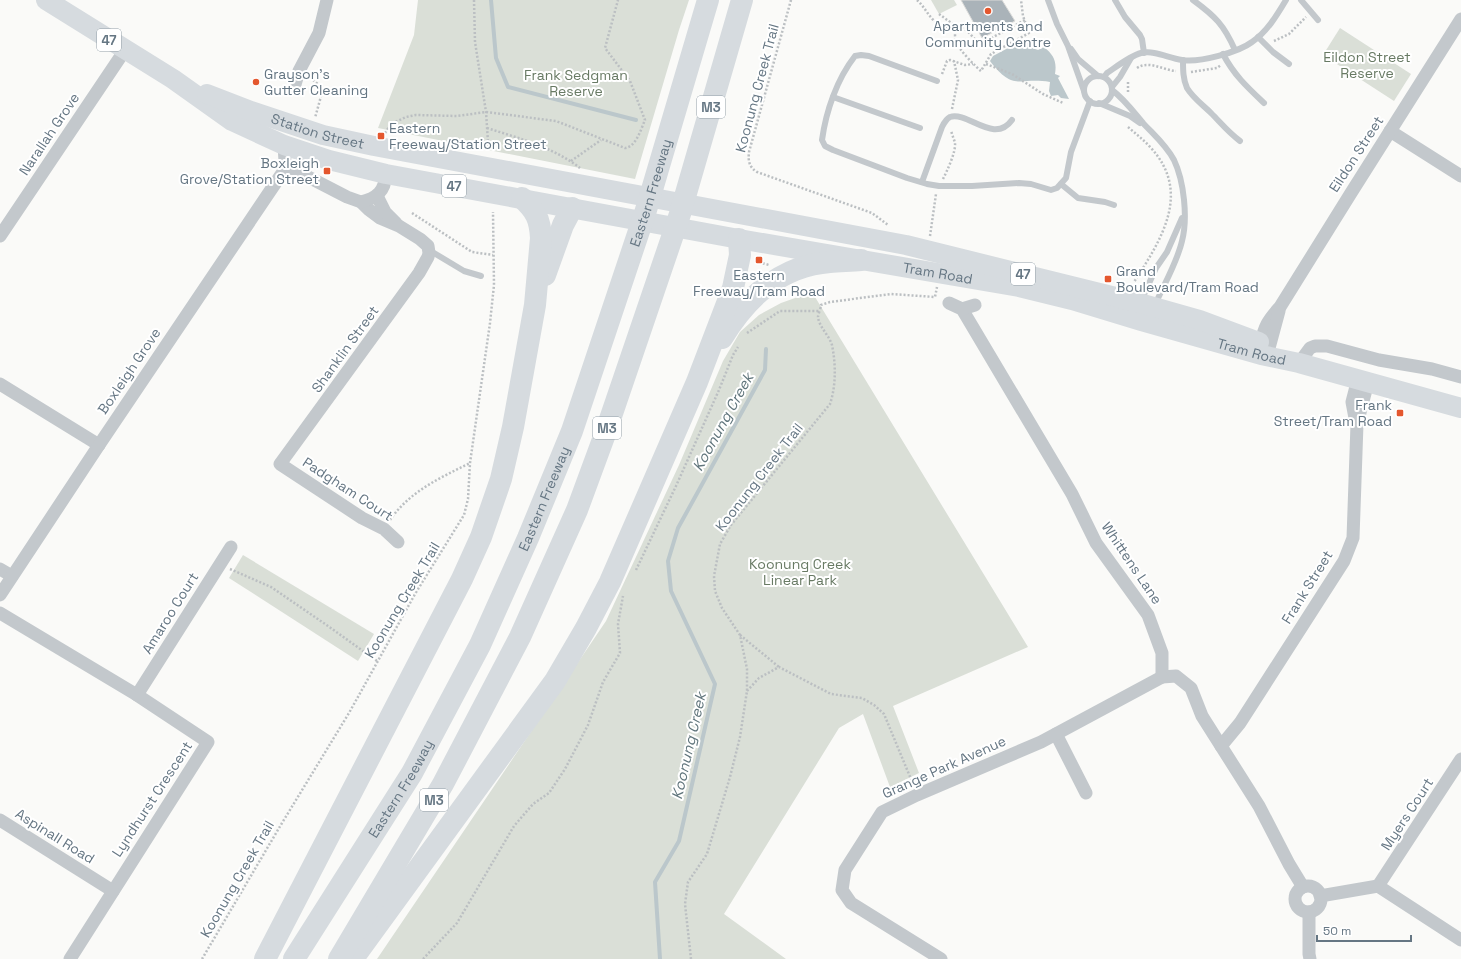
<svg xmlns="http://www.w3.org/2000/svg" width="1461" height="959" font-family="'Space Grotesk',sans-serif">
<rect width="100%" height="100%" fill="#fafaf8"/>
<g fill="#dadfd7">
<polygon points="418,0 689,0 679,30 635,179 378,128 414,35"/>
<polygon points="931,0 954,0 957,5 939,14"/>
<polygon points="1340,28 1411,74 1394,101 1323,55"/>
<polygon points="812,292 1028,647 893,706 919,773 890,787 863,714 839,728 724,914 786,959 377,959 606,621 679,465 723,361 740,332 759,315 781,303"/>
<polygon points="243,555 374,634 358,661 229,578"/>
</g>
<path fill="#bbc7cb" d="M1025,39L1032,48L1038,50L1044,47C1054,55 1057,62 1055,74L1060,76L1058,78L1069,99L1061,98L1058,95L1051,96L1049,91L1050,82C1018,77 1014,92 990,61L993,56Z"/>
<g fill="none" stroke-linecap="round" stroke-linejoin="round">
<g stroke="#bbc7cb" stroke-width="4">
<polyline points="491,0 496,58 508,87 636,120"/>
<polyline points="660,959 655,882 679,841 715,684 671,591 668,561 678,528 765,370 766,349"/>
</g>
</g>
<polygon fill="#aab3b9" stroke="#dcdcda" points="961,0 1002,0 1015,21 982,38"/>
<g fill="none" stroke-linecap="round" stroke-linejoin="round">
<g stroke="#bbbfc2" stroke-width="2.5" stroke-dasharray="2 2" stroke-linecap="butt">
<polyline points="474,0 475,42 486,112 488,142"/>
<path d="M791,0L749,152C748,161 749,167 757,172L872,213L888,225"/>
<path d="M917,0C925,7 929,18 938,24C947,30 958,25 966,30C970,33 973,38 977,41L984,42L1025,20"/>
<path d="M939,14L954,25C956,31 954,36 956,41C957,48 976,67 981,71L991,54L1029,33L1023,16L1021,0"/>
<polyline points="1274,41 1289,34 1306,17"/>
<polyline points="986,64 1012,74 1043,94 1063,103"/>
<path d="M1137,68C1149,60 1163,70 1176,71"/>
<polyline points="1191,72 1217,68 1221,65"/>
<polyline points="942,74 947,61 950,60 965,65 973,64"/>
<polyline points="310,77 323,89 315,118"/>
<polyline points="1128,82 1128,93"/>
<polyline points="952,109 958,80 954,61"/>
<path d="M1128,127C1136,134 1144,140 1151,148C1192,193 1161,240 1134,282"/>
<path d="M487,128C518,138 553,147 580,168"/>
<path d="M385,133L391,124L406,117L416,115L457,116L486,112L556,121L625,148C636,147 641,129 645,120L630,81L605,48L618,0"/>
<polyline points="571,161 601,140"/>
<path d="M943,179C947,171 956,152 955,143C954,139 952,135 951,130"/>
<polyline points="412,213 472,252 493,255"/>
<polyline points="930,236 936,194"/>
<polyline points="755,261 769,265"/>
<polyline points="747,333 780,311 820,311"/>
<path d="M390,520C410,491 440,478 470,463"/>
<polyline points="230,569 271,587 328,626 377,661"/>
<polyline points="636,570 676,486 719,390 733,355 738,347"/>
<polyline points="740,635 779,667"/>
<polyline points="747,691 759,678 779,667 831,694 862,698 874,705 884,714 913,784"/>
<polyline points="202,959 282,823 349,713 415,594 464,515 468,499 470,463 490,323 494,285 493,212"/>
<polyline points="423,959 457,923 514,826 533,804 549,793 565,769 588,725 603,682 620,653 618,624 623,596"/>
<path d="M691,959L685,904L688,882L707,854L730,777L740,737L747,691V669L740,635L722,608L715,591L714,576L720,544L731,525L830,404C836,386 836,365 832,345C829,335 819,327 818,317C818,314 821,308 821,305L830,302L891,294L935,297L937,287"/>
</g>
<g stroke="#c3c8cc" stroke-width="6">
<polyline points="1048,0 1057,24 1068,46 1084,91"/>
<polyline points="1115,0 1125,17 1140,35 1142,39 1144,53"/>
<path d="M1193,0C1215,16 1224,25 1235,50"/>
<polyline points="1301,0 1318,20"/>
<polyline points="1258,37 1273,52 1289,64"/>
<polyline points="1071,49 1078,59 1098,76"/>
<path d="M1223,54C1234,75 1247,87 1264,103"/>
<path d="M1183,60C1183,70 1183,79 1187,88C1193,98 1203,105 1211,113C1221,123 1228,132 1240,141"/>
<circle cx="1098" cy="90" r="14"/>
<path d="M1104,77L1107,73C1116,67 1130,56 1141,53C1155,50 1168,58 1182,60C1199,63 1239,52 1252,42C1267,32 1277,15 1286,0"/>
<path d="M937,81L869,56L861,55L855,56C837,79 826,111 822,140L825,146L833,150L907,178L927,184L939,186H972L1019,183L1031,184L1051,190L1057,188L1066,178L1071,152L1090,101"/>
<polyline points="1112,87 1120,77 1131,58"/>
<path d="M1112,90C1124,99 1133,111 1143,123C1154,135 1166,145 1174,160C1184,181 1188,218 1182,241C1177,263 1164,284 1155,305"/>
<polyline points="833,97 920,128"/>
<polyline points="1099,103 1130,116 1140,123"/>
<path d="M922,182L942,127C944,123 946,119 950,117C968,111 994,145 1012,120"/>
<polyline points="1061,184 1078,198 1105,202 1114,205"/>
<polyline points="429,250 464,271 481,276"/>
<polyline points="1141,301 1156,268 1167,252 1182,218"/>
</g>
<g stroke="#c3c8cc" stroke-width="13">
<polyline points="294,88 299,71 319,33 327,0"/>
<polyline points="1390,131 1461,176"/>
<polyline points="284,145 285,161 287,166 347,197 361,202 368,209 380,218 399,226 420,239 428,246 429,253 428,257 419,273 280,464 362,518 384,529 398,542"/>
<polyline points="377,196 385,212 396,223"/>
<path d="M361,202C377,198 385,191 386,174"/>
<polyline points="0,236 125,50"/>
<polyline points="949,303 962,309 1072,494 1096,543 1148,615 1162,653 1162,677 1176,676 1191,688 1202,716 1259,806 1289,864 1303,887"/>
<polyline points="962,309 975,305"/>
<path d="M1261,343C1264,327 1268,320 1280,307L1351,193L1461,19"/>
<polyline points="1269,348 1279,311"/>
<polyline points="1299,363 1310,348 1315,346 1327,346 1379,360 1432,369 1461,377"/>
<polyline points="0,384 99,445"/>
<polyline points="1355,418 1352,402 1358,379"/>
<polyline points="0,569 12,576"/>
<polyline points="0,595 99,445 287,166"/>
<polyline points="0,613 137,695 208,742 70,959"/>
<polyline points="137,695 231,547"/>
<polyline points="1056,734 1086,793"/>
<polyline points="1221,746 1240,723 1344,561 1353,538 1357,424 1368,382"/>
<polyline points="0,820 113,891"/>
<polyline points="1378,886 1461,759"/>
<circle cx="1308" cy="899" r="13"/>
<polyline points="1320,896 1378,886 1461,940"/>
<polyline points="1309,912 1309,954 1310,959"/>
<polyline points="941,959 851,903 842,890 845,870 882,812 917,795 1041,742 1162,677"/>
</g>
<g stroke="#d6dbdf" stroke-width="20">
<path id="s1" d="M46,0L173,79L232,121L284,145L329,160L386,174L739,239L1019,287L1072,300L1141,321L1261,355L1299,363L1461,408"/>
<path id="s2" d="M207,94L251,111L323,135L374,146L906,245L1140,303L1200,320L1259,342"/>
</g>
<g stroke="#d6dbdf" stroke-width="22">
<polyline points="545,275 563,225 572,208"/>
<path d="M722,338C747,297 780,266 830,262C840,261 851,261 861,260"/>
<polyline points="357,953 555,681 586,628 610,582 697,382 733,288 740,255 739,239"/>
<path d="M265,959L462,579L481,537L501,479L513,427L535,305L541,238C540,219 536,211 522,198"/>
<path id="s3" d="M294,959L412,773L480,645L528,538L572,431L646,210L708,0"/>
<polyline points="339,959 443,784 520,637 577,510 605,434 680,214 742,0"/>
</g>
</g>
<g fill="#e4572e" stroke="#fff" stroke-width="1.5">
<circle cx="988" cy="11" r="4"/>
<circle cx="256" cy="82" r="4"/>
<rect x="377" y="132" width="8" height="8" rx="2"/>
<rect x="323" y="167" width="8" height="8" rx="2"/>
<rect x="755" y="256" width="8" height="8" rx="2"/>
<rect x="1104" y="275" width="8" height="8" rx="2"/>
<rect x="1396" y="409" width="8" height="8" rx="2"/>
</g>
<g text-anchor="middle" stroke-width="4" stroke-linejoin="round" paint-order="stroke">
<g fill="#fff" stroke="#939fa8" stroke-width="1">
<rect x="97" y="29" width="24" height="22" rx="3"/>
<rect x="697" y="96" width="28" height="22" rx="3"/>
<rect x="442" y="175" width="24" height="22" rx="3"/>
<rect x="1011" y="263" width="24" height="22" rx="3"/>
<rect x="593" y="417" width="28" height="22" rx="3"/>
<rect x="420" y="789" width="28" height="22" rx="3"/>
</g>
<g font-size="13" font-weight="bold" fill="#657683">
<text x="109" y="45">47</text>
<text x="711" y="112">M3</text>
<text x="454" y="191">47</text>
<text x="1023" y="279">47</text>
<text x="607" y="433">M3</text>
<text x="434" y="805">M3</text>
</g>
<g font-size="14" fill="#657683" stroke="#fff" text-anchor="start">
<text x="988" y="31" text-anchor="middle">Apartments and<tspan x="988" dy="16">Community Centre</tspan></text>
<text x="264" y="79">Grayson's<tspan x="264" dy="16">Gutter Cleaning</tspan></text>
<text x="389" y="133">Eastern<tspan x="389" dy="16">Freeway/Station Street</tspan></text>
<text x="319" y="168" text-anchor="end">Boxleigh<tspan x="319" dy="16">Grove/Station Street</tspan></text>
<text x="1116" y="276">Grand<tspan x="1116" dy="16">Boulevard/Tram Road</tspan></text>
<text x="759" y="280" text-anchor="middle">Eastern<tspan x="759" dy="16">Freeway/Tram Road</tspan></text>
<text x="1392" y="410" text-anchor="end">Frank<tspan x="1392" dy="16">Street/Tram Road</tspan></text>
</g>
<g font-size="14" fill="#687a64" stroke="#fff">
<text x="1367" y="62">Eildon Street<tspan x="1367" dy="16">Reserve</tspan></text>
<text x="576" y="80">Frank Sedgman<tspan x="576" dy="16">Reserve</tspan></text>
<text x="800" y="569">Koonung Creek<tspan x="800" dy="16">Linear Park</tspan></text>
</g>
<g font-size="14" fill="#657683" stroke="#fff">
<text transform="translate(757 88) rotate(-75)" y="5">Koonung Creek Trail</text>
<text dy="5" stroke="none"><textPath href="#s2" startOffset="117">Station Street</textPath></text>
<text transform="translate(49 134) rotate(-56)" y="5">Narallah Grove</text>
<text transform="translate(1356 154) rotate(-57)" y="5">Eildon Street</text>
<text dy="5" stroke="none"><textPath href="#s3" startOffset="849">Eastern Freeway</textPath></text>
<text dy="5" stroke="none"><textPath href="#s1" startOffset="946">Tram Road</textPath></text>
<text transform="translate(345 349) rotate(-54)" y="5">Shanklin Street</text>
<text dy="5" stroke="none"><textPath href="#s1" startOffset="1270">Tram Road</textPath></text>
<text transform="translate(129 371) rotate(-56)" y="5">Boxleigh Grove</text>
<text transform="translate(759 477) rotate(-52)" y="5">Koonung Creek Trail</text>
<text transform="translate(348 489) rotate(33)" y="5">Padgham Court</text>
<text dy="5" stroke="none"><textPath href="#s3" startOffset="525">Eastern Freeway</textPath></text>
<text transform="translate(1132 563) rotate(56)" y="5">Whittens Lane</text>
<text transform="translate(1307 587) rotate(-58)" y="5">Frank Street</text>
<text transform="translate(402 600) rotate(-59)" y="5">Koonung Creek Trail</text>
<text transform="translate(170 613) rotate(-58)" y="5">Amaroo Court</text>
<text transform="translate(944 767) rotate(-24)" y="5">Grange Park Avenue</text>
<text dy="5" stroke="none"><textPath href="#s3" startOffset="201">Eastern Freeway</textPath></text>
<text transform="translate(152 799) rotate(-57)" y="5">Lyndhurst Crescent</text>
<text transform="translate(1407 814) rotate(-57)" y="5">Myers Court</text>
<text transform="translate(55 836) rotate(32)" y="5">Aspinall Road</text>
<text transform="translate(237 879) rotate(-60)" y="5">Koonung Creek Trail</text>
</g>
<g font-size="15" font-style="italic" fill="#60757c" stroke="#fff">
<text transform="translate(723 422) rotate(-61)" y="5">Koonung Creek</text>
<text transform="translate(689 746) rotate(-77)" y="5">Koonung Creek</text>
</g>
</g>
<path d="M1317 935v6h94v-6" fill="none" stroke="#657683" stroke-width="2"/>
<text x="1323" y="935" font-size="12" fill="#657683" stroke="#ffffff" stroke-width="3" paint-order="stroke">50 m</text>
</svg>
